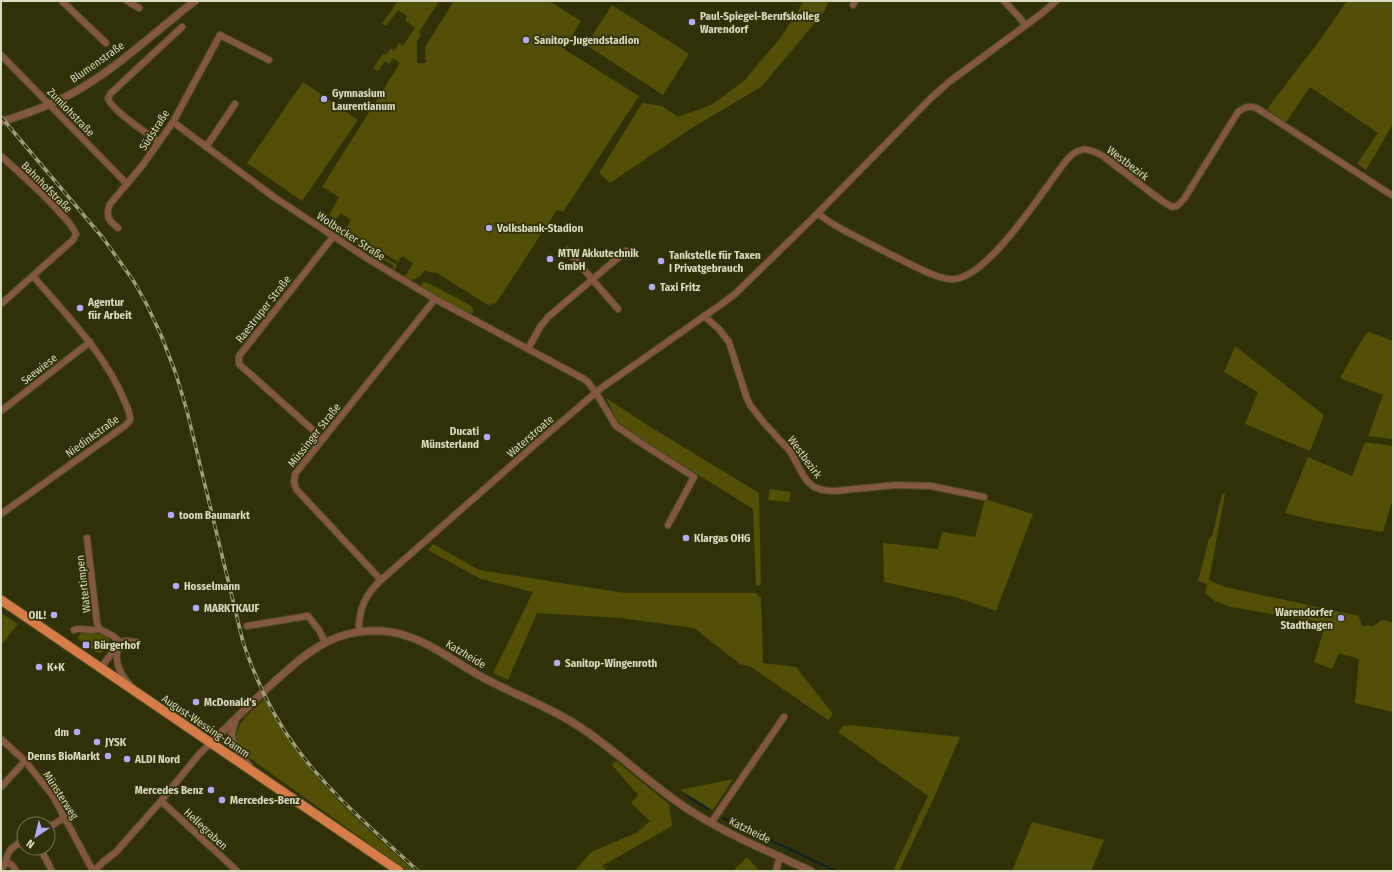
<svg xmlns="http://www.w3.org/2000/svg" width="1394" height="872" font-family="'Fira Sans Condensed',sans-serif">
<rect width="100%" height="100%" fill="#313107"/>
<g fill="#515006">
<path d="M398,1H434L438,3L419,32L421,35L417,42V63H426L425,47L454,1H549L581,21L564,49L639,96L563,212L557,210L496,303L488,305L437,273L428,272L425,270C420,278 412,283 404,278L413,263L402,256L398,262L346,229L351,220L341,213L336,219L329,215L339,197L322,187L400,63L393,58L389,64L385,61L378,71L373,68L383,54L386,55L391,48L394,51L399,43L403,46L415,28L405,20L407,16L398,10L386,26L382,24Z"/>
<polygon points="804,1 829,1 824,12 761,87 690,129 610,183 599,173 642,103 662,106 678,117 711,105 745,80 781,37"/>
<polygon points="1347,1 1393,1 1393,124 1366,170 1357,164 1378,133 1310,87 1286,122 1267,109 1320,40"/>
<polygon points="612,5 689,54 663,95 586,45"/>
<polygon points="303,82 358,120 302,201 247,163"/>
<polygon points="346,234 397,265 394,271 392,270 394,266 346,236 343,240 342,239"/>
<polygon points="423,282 428,283 470,305 473,309 473,313 468,313 423,289 421,285"/>
<polygon points="1369,332 1393,341 1393,439 1368,436 1383,395 1340,378 1365,335"/>
<polygon points="1235,346 1324,415 1310,451 1245,424 1258,392 1224,372"/>
<polygon points="606,398 652,428 759,493 761,585 756,586 753,509 649,444 618,422"/>
<polygon points="1365,442 1393,446 1393,498 1383,532 1322,522 1285,513 1308,457 1352,476"/>
<polygon points="770,489 791,492 789,502 768,500"/>
<polygon points="1222,494 1225,494 1209,580 1225,587 1359,616 1362,626 1373,626 1382,620 1393,622 1393,712 1355,703 1359,659 1339,653 1332,669 1314,662 1326,623 1231,607 1215,601 1205,593 1207,584 1198,581 1209,539 1212,536"/>
<polygon points="985,499 1033,514 996,611 959,598 884,582 883,543 938,549 942,532 975,537"/>
<polygon points="433,544 479,570 542,580 625,593 756,593 761,598 763,663 796,667 833,714 828,720 751,667 740,664 694,628 621,618 537,613 508,680 493,673 533,592 481,579 428,550"/>
<polygon points="1,613 18,624 1,645"/>
<polygon points="82,632 101,634 109,639 109,642 103,651 101,653 96,652 77,638"/>
<path d="M264,699C284,734 306,767 334,796C359,822 387,846 414,871H407L244,754C242,751 239,747 238,743C231,725 253,710 264,699Z"/>
<polygon points="850,725 960,737 935,795 899,871 893,871 928,796 838,732 843,726"/>
<polygon points="616,761 669,804 672,826 602,866 607,871 575,871 591,852 638,832 650,821 631,803 638,795 612,765"/>
<polygon points="733,779 713,810 680,790"/>
<polygon points="1032,822 1104,840 1091,871 1012,871"/>
<polygon points="747,857 759,871 733,871"/>
</g>
<g fill="none" stroke-linecap="round" stroke-linejoin="round">
<g stroke="#0d2129" stroke-width="2">
<polyline points="687,796 708,809"/>
<polyline points="723,818 836,871"/>
</g>
<g stroke="#4c4c25" stroke-width="8">
<g id="minor">
<polyline points="62,1 106,43"/>
<polyline points="127,1 139,8"/>
<polyline points="1004,1 1019,17 1025,25"/>
<polyline points="853,5 855,1"/>
<polyline points="1,55 127,184"/>
<polyline points="173,122 274,197 368,259 435,299 584,379 588,382 596,393 616,426 647,447 694,477 668,525"/>
<path d="M159,142C149,135 110,109 108,98L111,93L182,27"/>
<polyline points="206,147 235,104"/>
<path d="M1,156C22,175 43,193 61,214C67,220 73,227 76,234L73,240L1,304"/>
<path d="M818,213C824,219 831,223 838,227C856,237 874,246 892,255C907,262 939,281 954,279C989,277 1044,189 1065,162C1078,146 1087,147 1103,156L1162,201L1172,207L1177,206L1184,199L1238,112C1246,106 1252,105 1260,110L1393,196"/>
<path d="M118,228C109,221 105,216 110,204L142,166L173,122L220,35L269,60"/>
<polyline points="567,250 618,309"/>
<polyline points="704,316 719,329 729,342 746,396 750,405 764,423 790,451 803,475 808,482 814,487 822,490 835,491 896,485 931,486 984,497"/>
<polyline points="528,349 540,327 548,317 626,251"/>
<polyline points="1,411 90,342"/>
<polyline points="323,439 239,364 239,356 333,237"/>
<path d="M1,514L126,425C128,423 129,422 130,420C131,415 127,407 125,402C105,353 67,316 33,276"/>
<polyline points="87,538 97,623 99,629"/>
<polyline points="381,580 296,489 294,482 295,474 435,299"/>
<polyline points="247,626 308,616 319,630 325,642"/>
<path d="M74,630C82,627 91,632 99,629L113,636L120,642"/>
<path d="M359,632C358,611 365,594 381,580L539,441L600,389L723,303L735,294L814,217L931,98L949,82L1041,14L1056,1"/>
<path d="M120,642C113,659 118,671 129,684"/>
<polyline points="101,668 120,642 126,641 137,642"/>
<polyline points="1,739 25,761 53,796 93,871"/>
<polyline points="1,787 25,761"/>
<polyline points="161,801 237,871"/>
<polyline points="711,823 784,717"/>
<polyline points="48,826 53,825 65,817"/>
<polyline points="40,848 52,871"/>
<polyline points="6,862 12,865 16,871"/>
<polyline points="1,868 4,866 8,854 11,849 24,839"/>
<polyline points="94,871 103,862 116,852 161,801 200,753 211,743"/>
<polyline points="776,871 780,856"/>
</g>
</g>
<g stroke="#4c4c25" stroke-width="9">
<g id="tertiary">
<path d="M1,122C25,114 49,106 71,94C117,69 154,32 195,1"/>
<path d="M235,721C226,740 237,752 249,766"/>
<path d="M211,743C231,723 251,703 272,684C295,663 317,642 348,634C405,620 437,652 482,677C515,695 550,707 580,727C620,753 653,788 694,813C731,836 772,853 811,871"/>
</g>
</g>
<g stroke="#4c4c25" stroke-width="11">
<polyline id="primary" points="1,600 399,871"/>
</g>
<use href="#minor" stroke="#845740" stroke-width="6"/>
<use href="#tertiary" stroke="#845740" stroke-width="7"/>
<use href="#primary" stroke="#d77c49" stroke-width="9"/>
<g stroke="#9e9e7e" stroke-width="3.5">
<path id="rail" d="M1,117L103,238L133,280L147,305L161,335L176,374L187,411L243,642C256,681 273,717 298,750C332,796 376,832 418,871"/>
</g>
<use href="#rail" stroke="#313107" stroke-width="2" stroke-dasharray="6" stroke-linecap="butt"/>
</g>
<g fill="#b5acf8" stroke="#313107" stroke-width="1.5">
<circle cx="692" cy="22" r="4"/>
<circle cx="526" cy="40" r="4"/>
<circle cx="324" cy="99" r="4"/>
<circle cx="489" cy="228" r="4"/>
<circle cx="550" cy="259" r="4"/>
<circle cx="661" cy="261" r="4"/>
<circle cx="652" cy="287" r="4"/>
<circle cx="80" cy="308" r="4"/>
<circle cx="487" cy="437" r="4"/>
<circle cx="171" cy="515" r="4"/>
<circle cx="686" cy="538" r="4"/>
<circle cx="176" cy="586" r="4"/>
<circle cx="196" cy="608" r="4"/>
<circle cx="54" cy="615" r="4"/>
<circle cx="1341" cy="618" r="4"/>
<rect x="82" y="641" width="8" height="8" rx="2"/>
<circle cx="557" cy="663" r="4"/>
<circle cx="39" cy="667" r="4"/>
<circle cx="196" cy="702" r="4"/>
<circle cx="77" cy="732" r="4"/>
<circle cx="97" cy="742" r="4"/>
<circle cx="108" cy="756" r="4"/>
<circle cx="127" cy="759" r="4"/>
<circle cx="211" cy="790" r="4"/>
<circle cx="222" cy="800" r="4"/>
</g>
<g text-anchor="middle" stroke-width="3.5" stroke-linejoin="round" paint-order="stroke">
<g font-size="11" font-weight="bold" fill="#dadbc0" stroke="#313107" text-anchor="start">
<text x="700" y="20">Paul-Spiegel-Berufskolleg<tspan x="700" dy="13">Warendorf</tspan></text>
<text x="534" y="44">Sanitop-Jugendstadion</text>
<text x="332" y="97">Gymnasium<tspan x="332" dy="13">Laurentianum</tspan></text>
<text x="497" y="232">Volksbank-Stadion</text>
<text x="558" y="257">MTW Akkutechnik<tspan x="558" dy="13">GmbH</tspan></text>
<text x="669" y="259">Tankstelle für Taxen<tspan x="669" dy="13">I Privatgebrauch</tspan></text>
<text x="660" y="291">Taxi Fritz</text>
<text x="88" y="306">Agentur<tspan x="88" dy="13">für Arbeit</tspan></text>
<text x="479" y="435" text-anchor="end">Ducati<tspan x="479" dy="13">Münsterland</tspan></text>
<text x="179" y="519">toom Baumarkt</text>
<text x="694" y="542">Klargas OHG</text>
<text x="184" y="590">Hosselmann</text>
<text x="204" y="612">MARKTKAUF</text>
<text x="1333" y="616" text-anchor="end">Warendorfer<tspan x="1333" dy="13">Stadthagen</tspan></text>
<text x="46" y="619" text-anchor="end">OIL!</text>
<text x="94" y="649">Bürgerhof</text>
<text x="565" y="667">Sanitop-Wingenroth</text>
<text x="47" y="671">K+K</text>
<text x="204" y="706">McDonald's</text>
<text x="69" y="736" text-anchor="end">dm</text>
<text x="105" y="746">JYSK</text>
<text x="100" y="760" text-anchor="end">Denns BioMarkt</text>
<text x="135" y="763">ALDI Nord</text>
<text x="203" y="794" text-anchor="end">Mercedes Benz</text>
<text x="230" y="804">Mercedes-Benz</text>
</g>
<g font-size="11" fill="#dadbc0" stroke="#313107">
<text transform="translate(97 62) rotate(-35)" y="4">Blumenstraße</text>
<text transform="translate(71 112) rotate(46)" y="4">Zumlohstraße</text>
<text transform="translate(154 130) rotate(-57)" y="4">Südstraße</text>
<text transform="translate(1128 163) rotate(37)" y="4">Westbezirk</text>
<text transform="translate(47 187) rotate(45)" y="4">Bahnhofstraße</text>
<text transform="translate(351 236) rotate(33)" y="4">Wolbecker Straße</text>
<text transform="translate(263 309) rotate(-52)" y="4">Raestruper Straße</text>
<text transform="translate(39 369) rotate(-38)" y="4">Seewiese</text>
<text transform="translate(314 435) rotate(-52)" y="4">Müssinger Straße</text>
<text transform="translate(92 436) rotate(-36)" y="4">Niedinkstraße</text>
<text transform="translate(530 436) rotate(-41)" y="4">Waterstroate</text>
<text transform="translate(805 457) rotate(54)" y="4">Westbezirk</text>
<text transform="translate(83 584) rotate(-97)" y="4">Watertimpen</text>
<text transform="translate(466 654) rotate(31)" y="4">Katzheide</text>
<text transform="translate(206 726) rotate(34)" y="4">August-Wessing-Damm</text>
<text transform="translate(61 795) rotate(57)" y="4">Münsterweg</text>
<text transform="translate(206 829) rotate(43)" y="4">Hellegraben</text>
<text transform="translate(750 830) rotate(26)" y="4">Katzheide</text>
</g>
</g>
<rect width="1394" height="872" fill="none" stroke="#dadbc0" stroke-width="4"/>
<g transform="translate(36 836) rotate(215)"><circle r="19" fill="#313107" stroke="#757551"/>
<path d="M0-3L7 15L0 10L-7 15Z" fill="#b5acf8"/>
<text y="-6" font-size="11" font-weight="bold" text-anchor="middle" fill="#dadbc0">N</text>
</g>
</svg>
